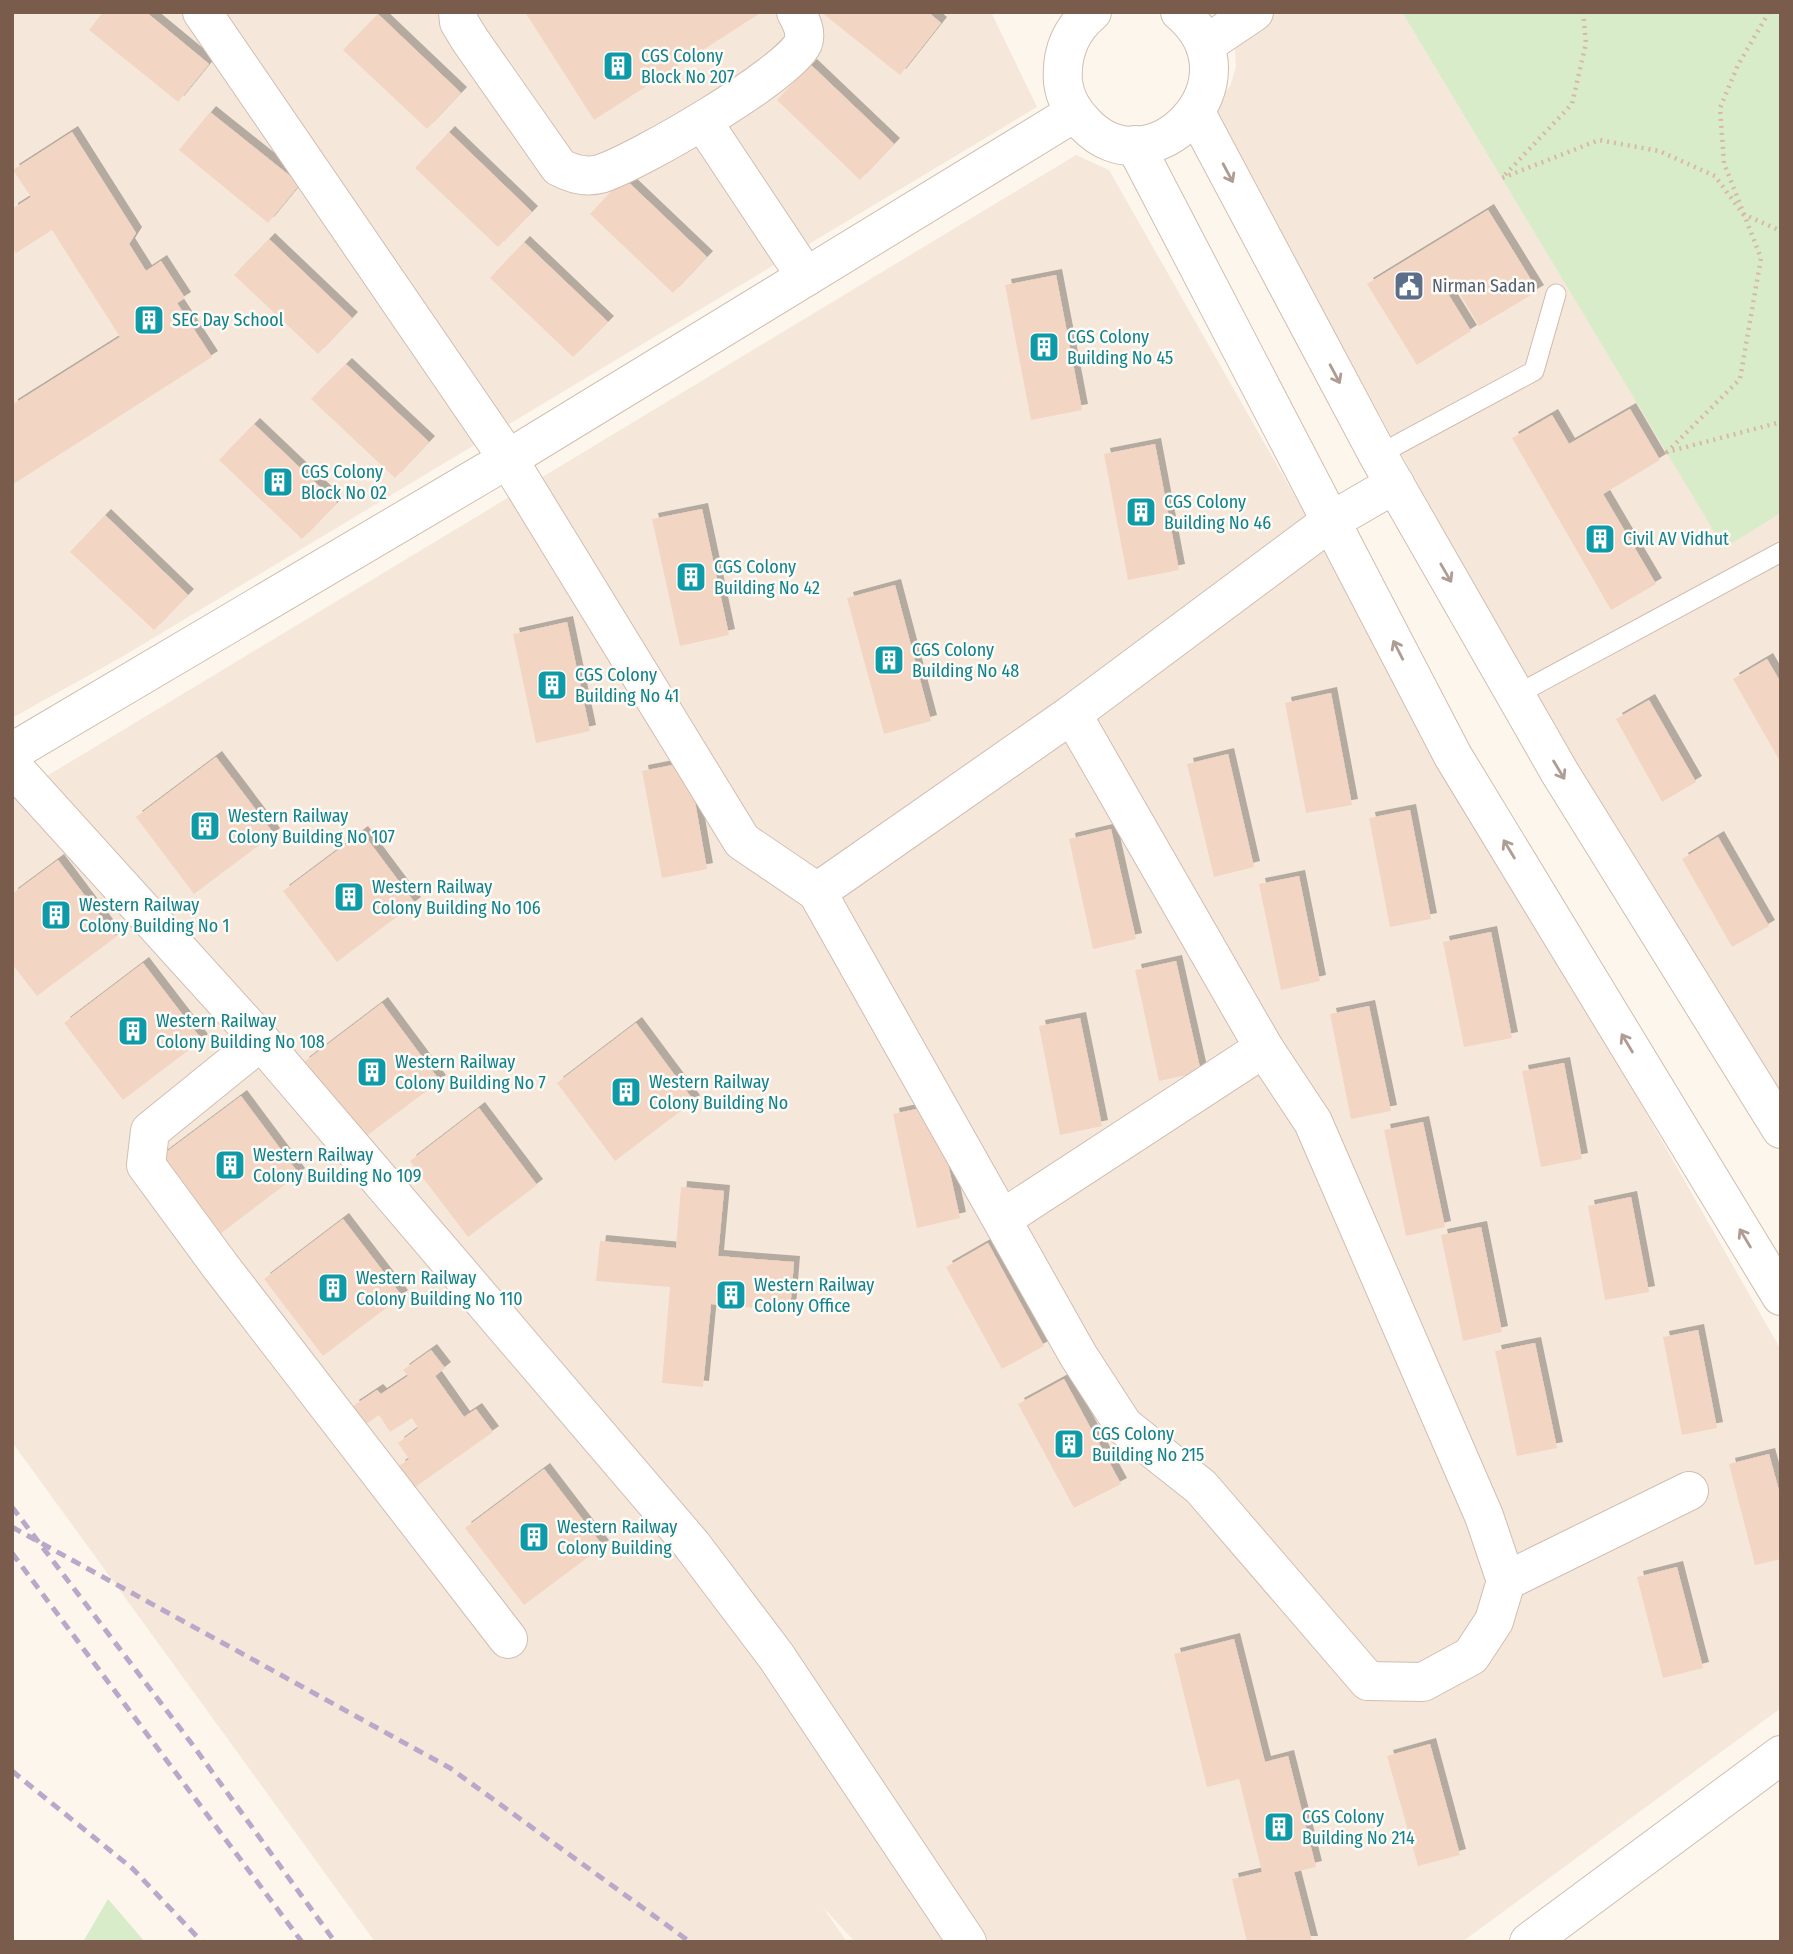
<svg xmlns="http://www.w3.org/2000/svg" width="1793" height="1954" font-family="'Fira Sans Condensed',sans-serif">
<defs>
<filter id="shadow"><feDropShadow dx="6" dy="-6" stdDeviation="0" flood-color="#0004"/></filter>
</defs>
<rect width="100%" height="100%" fill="#fdf6ec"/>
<g fill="#f5e8da">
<polygon points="12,12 991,12 1037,107 120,658 12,718"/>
<polygon points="1233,12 1781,12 1781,1108 1596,807 1212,111 1230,86 1236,67"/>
<polygon points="1076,155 1109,170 1781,1350 1781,1708 1462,1942 855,1942 822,1906 847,1942 375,1942 12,1442 12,797"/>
</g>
<g fill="#d8ecc9">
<polygon points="1402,12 1781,12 1781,513 1724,548"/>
<polygon points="108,1899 145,1942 83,1942"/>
</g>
<g fill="#f3d5c3" filter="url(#shadow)">
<polygon points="103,12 146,12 209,64 178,102 89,30"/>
<polygon points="525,12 762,12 594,120"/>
<polygon points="821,12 928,12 941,23 900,75"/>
<polygon points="378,14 461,93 427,129 343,50"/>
<polygon points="811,65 894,144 860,180 777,100"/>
<polygon points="210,112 300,184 268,223 179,150"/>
<polygon points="72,132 136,233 129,244 146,271 161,261 185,298 177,303 212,357 12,485 12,405 120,337 52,230 16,253 12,247 12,209 31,197 13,170"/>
<polygon points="449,132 532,212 498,247 415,168"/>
<polygon points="624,178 707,257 673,293 590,214"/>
<polygon points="1488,210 1538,291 1479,326 1454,284 1445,289 1471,331 1417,365 1367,284"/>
<polygon points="269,239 352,318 318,354 234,275"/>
<polygon points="524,242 608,322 573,357 490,278"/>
<polygon points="1056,275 1082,410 1031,420 1005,285"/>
<polygon points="346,364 429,442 395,478 311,399"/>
<polygon points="1630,409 1660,460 1603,494 1656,584 1611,610 1512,438 1552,415 1569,444"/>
<polygon points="254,424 337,503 302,539 219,460"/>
<polygon points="1155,444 1179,570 1128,580 1104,454"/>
<polygon points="702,509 729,635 680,646 652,519"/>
<polygon points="105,515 188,595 154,630 70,552"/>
<polygon points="895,585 931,721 884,734 847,598"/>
<polygon points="567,622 590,731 536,743 513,634"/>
<polygon points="1767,659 1781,683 1781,763 1733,679"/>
<polygon points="1331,693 1352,805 1306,813 1285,703"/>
<polygon points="1649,700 1696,782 1662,802 1616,719"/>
<polygon points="1228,754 1254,867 1214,877 1187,764"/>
<polygon points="216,757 274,834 194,894 136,817"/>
<polygon points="688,762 707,869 662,878 642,771"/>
<polygon points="1410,810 1431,919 1390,927 1369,818"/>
<polygon points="1111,829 1136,939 1093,949 1069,839"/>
<polygon points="362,832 415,903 337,962 283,891"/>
<polygon points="1718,837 1769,926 1732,947 1682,859"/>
<polygon points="58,860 116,937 37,996 12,964 12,894"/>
<polygon points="1299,876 1320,981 1281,990 1259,884"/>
<polygon points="1491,932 1512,1038 1464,1047 1443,942"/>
<polygon points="1176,961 1201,1072 1159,1081 1135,970"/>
<polygon points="143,963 202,1040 123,1100 64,1023"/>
<polygon points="382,1003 440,1081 361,1140 303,1063"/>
<polygon points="1369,1006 1391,1111 1351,1119 1330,1014"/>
<polygon points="1080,1018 1102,1126 1060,1135 1039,1026"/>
<polygon points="636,1023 694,1101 615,1161 557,1083"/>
<polygon points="1564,1063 1582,1159 1541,1167 1522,1071"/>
<polygon points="241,1096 299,1174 220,1234 161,1156"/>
<polygon points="935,1105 960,1218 917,1228 893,1114"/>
<polygon points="479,1108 537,1185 468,1237 410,1161"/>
<polygon points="1423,1122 1445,1227 1406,1236 1384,1130"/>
<polygon points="681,1187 724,1191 718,1256 794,1262 790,1311 711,1304 703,1387 662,1383 670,1287 596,1281 600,1241 676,1248"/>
<polygon points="1631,1197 1649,1292 1605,1300 1588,1206"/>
<polygon points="343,1219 402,1296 323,1356 264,1279"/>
<polygon points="1481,1227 1502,1332 1463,1341 1441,1235"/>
<polygon points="988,1243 1044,1346 1002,1369 946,1267"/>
<polygon points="1698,1330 1717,1428 1682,1435 1663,1337"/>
<polygon points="1535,1343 1557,1448 1517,1456 1495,1351"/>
<polygon points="431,1350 445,1368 435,1376 464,1417 476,1409 493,1432 414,1488 399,1466 409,1459 398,1443 418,1428 412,1418 390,1432 379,1415 366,1424 353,1406 377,1390 381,1394 408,1376 403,1370"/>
<polygon points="1064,1379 1121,1484 1074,1508 1018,1404"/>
<polygon points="1769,1454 1781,1498 1781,1559 1755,1565 1729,1464"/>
<polygon points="544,1469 603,1546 524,1605 465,1528"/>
<polygon points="1677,1567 1703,1668 1663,1678 1637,1577"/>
<polygon points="1234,1639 1265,1762 1288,1756 1316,1867 1294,1872 1312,1942 1247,1942 1232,1879 1262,1872 1239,1779 1207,1787 1174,1654"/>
<polygon points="1430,1744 1460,1855 1418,1866 1387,1756"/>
</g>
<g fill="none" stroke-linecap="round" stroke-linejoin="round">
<g stroke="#d1beb0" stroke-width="21">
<g id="service">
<polyline points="1378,455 1534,371 1556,294"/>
<polyline points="1516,695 1781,552"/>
</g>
</g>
<g stroke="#d1beb0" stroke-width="40">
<g id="minor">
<polyline points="202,12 508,459 742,841 817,892"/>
<path d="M458,12L459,22L470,40L559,167C572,174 585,178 600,174C636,163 790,74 803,43C807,32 801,21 796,12"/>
<polyline points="1196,113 1378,455 1560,773 1781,1129"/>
<polyline points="703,122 806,277"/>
<polyline points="1135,145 1453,756 1781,1296"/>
<polyline points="1072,714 1264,1048 1313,1122 1484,1516 1506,1581 1494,1621 1471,1656 1423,1682 1368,1681 1201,1487 1124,1426 1078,1355 817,892 1072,714 1331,521 1395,484"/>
<polyline points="12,752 508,459 1074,113"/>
<polyline points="12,766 261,1041 692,1545 776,1656 967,1942"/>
<polyline points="261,1041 150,1131 146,1165 221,1267 508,1639"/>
<polyline points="1002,1219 1264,1048"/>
<polyline points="1506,1581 1689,1491"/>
<polyline points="1529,1942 1781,1755"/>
</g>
</g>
<g stroke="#d1beb0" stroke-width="40">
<g id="tertiary">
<path d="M1092,12C1070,30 1061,54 1063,82C1065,99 1073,112 1085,124C1151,194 1262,81 1180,12"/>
<polyline points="1205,45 1254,12"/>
</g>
</g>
<g stroke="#d9b8a5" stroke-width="4.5" stroke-dasharray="2 5" stroke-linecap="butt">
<polyline points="1583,12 1586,43 1572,104 1502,178 1599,140 1659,151 1715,176 1743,214 1781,231"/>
<polyline points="1769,12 1738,65 1720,108 1724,163 1761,258 1740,379 1667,452 1781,422"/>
</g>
<use href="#service" stroke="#fff" stroke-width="19"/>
<use href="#minor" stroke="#fff" stroke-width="38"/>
<use href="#tertiary" stroke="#fff" stroke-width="38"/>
<g stroke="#b9a8c9" stroke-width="5" stroke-dasharray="10 7" stroke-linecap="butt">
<polyline points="12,1507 192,1744 335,1942"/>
<polyline points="12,1527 450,1768 690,1942"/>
<polyline points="12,1553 302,1942"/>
<polyline points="12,1771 133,1869 202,1942"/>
</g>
</g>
<defs><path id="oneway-shaft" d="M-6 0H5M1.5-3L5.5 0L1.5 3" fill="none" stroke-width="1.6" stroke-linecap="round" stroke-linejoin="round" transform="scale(1.75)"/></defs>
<g stroke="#af9d94">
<use href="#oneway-shaft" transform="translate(1228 173) rotate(62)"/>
<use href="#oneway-shaft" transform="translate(1335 374) rotate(62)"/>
<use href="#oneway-shaft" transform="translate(1446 573) rotate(60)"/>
<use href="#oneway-shaft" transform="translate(1398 650) rotate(-117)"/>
<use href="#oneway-shaft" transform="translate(1559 770) rotate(59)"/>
<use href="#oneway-shaft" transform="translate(1509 849) rotate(-121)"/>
<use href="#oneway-shaft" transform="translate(1627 1043) rotate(-121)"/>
<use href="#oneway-shaft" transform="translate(1745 1238) rotate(-121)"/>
</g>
<defs>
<g id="building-square" transform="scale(1.575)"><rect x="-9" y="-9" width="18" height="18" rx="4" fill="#0f9aa8" stroke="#fffaf3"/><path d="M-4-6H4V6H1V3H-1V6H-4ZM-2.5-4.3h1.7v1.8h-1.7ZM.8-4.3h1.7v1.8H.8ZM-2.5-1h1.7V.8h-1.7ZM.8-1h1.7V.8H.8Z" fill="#fff"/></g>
<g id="civic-square" transform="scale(1.575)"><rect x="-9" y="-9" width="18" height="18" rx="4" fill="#5c6f8a" stroke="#fffaf3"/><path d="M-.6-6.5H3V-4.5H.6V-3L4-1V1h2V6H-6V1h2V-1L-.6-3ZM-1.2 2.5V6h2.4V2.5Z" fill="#fff"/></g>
</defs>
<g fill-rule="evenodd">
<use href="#building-square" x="618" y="66"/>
<use href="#civic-square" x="1409" y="286"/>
<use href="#building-square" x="149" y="320"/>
<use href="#building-square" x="1044" y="347"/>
<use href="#building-square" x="278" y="482"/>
<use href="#building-square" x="1141" y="512"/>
<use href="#building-square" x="1600" y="539"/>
<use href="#building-square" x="691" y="577"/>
<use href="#building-square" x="889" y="660"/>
<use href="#building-square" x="552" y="685"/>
<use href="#building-square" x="205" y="826"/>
<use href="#building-square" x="349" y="897"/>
<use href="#building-square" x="56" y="915"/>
<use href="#building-square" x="133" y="1031"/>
<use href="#building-square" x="372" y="1072"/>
<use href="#building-square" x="626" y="1092"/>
<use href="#building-square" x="230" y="1165"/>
<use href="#building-square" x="333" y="1288"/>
<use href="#building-square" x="731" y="1295"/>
<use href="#building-square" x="1069" y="1444"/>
<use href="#building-square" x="534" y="1537"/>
<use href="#building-square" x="1279" y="1827"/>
</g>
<g text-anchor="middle" stroke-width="5" stroke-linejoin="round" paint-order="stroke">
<g font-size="18" fill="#0d838f" stroke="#fffaf3" text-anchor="start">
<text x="641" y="62">CGS Colony<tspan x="641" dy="21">Block No 207</tspan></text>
<text x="172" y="326">SEC Day School</text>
<text x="1067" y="343">CGS Colony<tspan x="1067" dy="21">Building No 45</tspan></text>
<text x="301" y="478">CGS Colony<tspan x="301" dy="21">Block No 02</tspan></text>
<text x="1164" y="508">CGS Colony<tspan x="1164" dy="21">Building No 46</tspan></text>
<text x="1623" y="545">Civil AV Vidhut</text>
<text x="714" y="573">CGS Colony<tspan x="714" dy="21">Building No 42</tspan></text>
<text x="912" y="656">CGS Colony<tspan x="912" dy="21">Building No 48</tspan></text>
<text x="575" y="681">CGS Colony<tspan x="575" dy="21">Building No 41</tspan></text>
<text x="228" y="822">Western Railway<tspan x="228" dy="21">Colony Building No 107</tspan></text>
<text x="372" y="893">Western Railway<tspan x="372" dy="21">Colony Building No 106</tspan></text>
<text x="79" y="911">Western Railway<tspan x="79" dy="21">Colony Building No 1</tspan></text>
<text x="156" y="1027">Western Railway<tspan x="156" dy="21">Colony Building No 108</tspan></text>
<text x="395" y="1068">Western Railway<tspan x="395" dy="21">Colony Building No 7</tspan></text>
<text x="649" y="1088">Western Railway<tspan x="649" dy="21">Colony Building No</tspan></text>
<text x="253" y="1161">Western Railway<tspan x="253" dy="21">Colony Building No 109</tspan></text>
<text x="356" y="1284">Western Railway<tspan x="356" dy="21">Colony Building No 110</tspan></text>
<text x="754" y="1291">Western Railway<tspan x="754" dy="21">Colony Office</tspan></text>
<text x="1092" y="1440">CGS Colony<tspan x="1092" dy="21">Building No 215</tspan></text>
<text x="557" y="1533">Western Railway<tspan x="557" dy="21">Colony Building</tspan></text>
<text x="1302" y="1823">CGS Colony<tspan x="1302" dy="21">Building No 214</tspan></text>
</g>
<g font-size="18" fill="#4e5e75" stroke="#fffaf3" text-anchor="start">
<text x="1432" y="292">Nirman Sadan</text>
</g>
</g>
<rect width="1793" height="1954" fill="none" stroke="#7a5c4d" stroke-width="28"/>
</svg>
